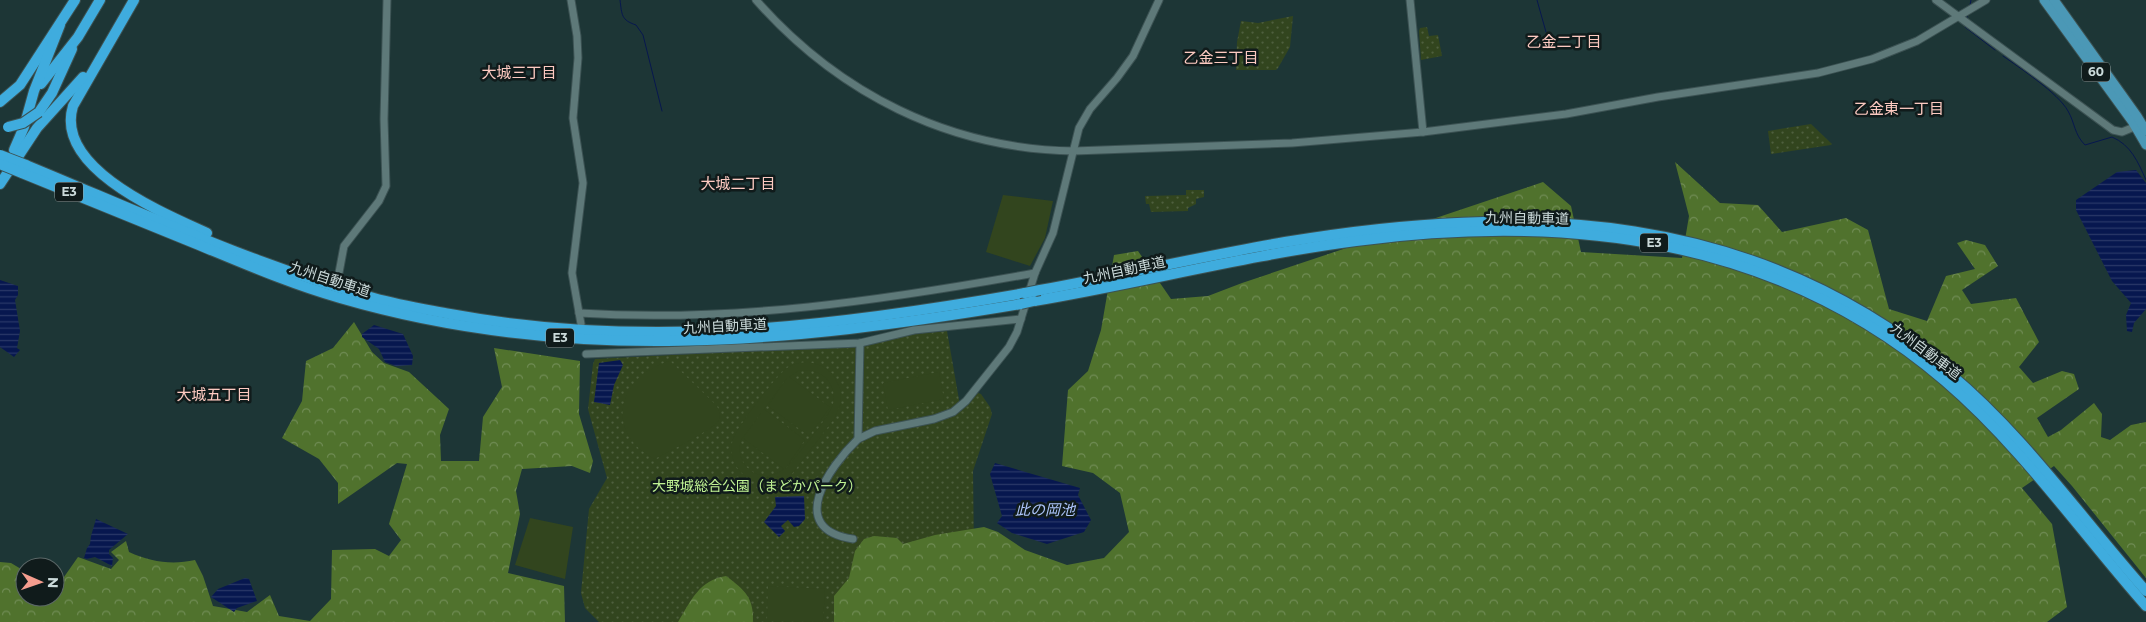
<svg xmlns="http://www.w3.org/2000/svg" width="2146" height="622" font-family="Montserrat,'Noto Sans JP',sans-serif">
<defs>
<pattern id="grass-dots" width="8" height="8" patternUnits="userSpaceOnUse" patternTransform="scale(1.25)"><rect width="8" height="8" fill="#32451e"/><path d="M2 2h.1M6 6h.1" fill="none" stroke="#4e5f3e" stroke-width="1.8" stroke-linecap="round"/></pattern>
<pattern id="forest-crowns" width="20" height="18" patternUnits="userSpaceOnUse" patternTransform="scale(1.25)"><rect width="20" height="18" fill="#50722d"/><path d="M2 6a3 3 0 1 1 6 0M12 15a3 3 0 1 1 6 0" fill="none" stroke="#708c55"/></pattern>
<pattern id="water-rules" width="6" height="5" patternUnits="userSpaceOnUse" patternTransform="scale(1.25)"><rect width="6" height="5" fill="#07174f"/><path d="M0 2.5h6" fill="none" stroke="#2a3868"/></pattern>
</defs>
<rect width="100%" height="100%" fill="#1d3636"/>
<g fill="url(#grass-dots)">
<polygon points="1293,16 1290,47 1278,68 1276,70 1236,70 1237,42 1241,21 1258,23"/>
<polygon points="1427,27 1429,36 1438,35 1442,56 1421,60 1419,31 1420,28"/>
<polygon points="1811,124 1832,144 1831,145 1771,154 1768,131"/>
<polygon points="1186,190 1204,190 1204,197 1196,199 1196,204 1188,208 1188,211 1151,212 1149,204 1146,204 1145,196 1186,195"/>
<polygon points="947,331 961,411 978,393 981,394 990,407 992,414 973,471 974,550 839,622 599,622 585,608 581,593 589,509 607,478 588,409 593,364 595,359 866,345 915,334"/>
</g>
<g fill="url(#forest-crowns)">
<polygon points="1675,162 1720,203 1758,205 1782,232 1846,218 1868,230 1889,309 1927,321 1946,276 1975,269 1957,243 1966,240 1985,245 1998,266 1962,290 1971,304 2016,298 2039,342 2019,367 2033,383 2062,371 2074,374 2079,389 2037,418 2048,437 2061,430 2094,403 2102,414 2101,437 2110,440 2131,425 2146,422 2146,578 2072,486 2054,466 2022,488 2052,524 2067,607 2047,622 834,622 834,596 849,578 855,551 864,539 874,536 897,538 903,544 935,535 984,527 998,532 1025,550 1067,565 1104,558 1129,532 1120,493 1093,473 1062,466 1068,390 1088,371 1101,330 1114,255 1138,251 1171,299 1208,296 1242,283 1543,182 1571,206 1581,252 1682,258 1689,216"/>
<path d="M354,322L372,352L384,363L409,372L449,409L440,435L441,461H479L483,417L502,387L494,348L580,361L579,414L593,461L590,473L572,466L522,469L516,491L520,514L508,573L564,586L565,622H0V562L11,563L21,569L25,597H33L39,602L52,601L55,597L57,587L78,557L111,569L119,560L111,552L126,541L129,552C151,562 172,565 195,560L203,576L213,606L247,612L270,595L279,616L310,621L331,599L332,550L375,549L389,556L401,540L389,524L407,464L397,463L338,504V483L319,459L282,438L302,401L306,361L333,348Z"/>
<path d="M726,576C745,590 754,598 753,622H678C691,601 699,580 726,576Z"/>
</g>
<g fill="#32451e" fill-rule="evenodd">
<polygon points="1003,195 1053,201 1045,238 1030,266 986,252"/>
<path d="M670,361L716,405C719,409 721,415 719,420C715,429 667,452 655,459C603,432 618,376 670,361Z"/>
<path d="M809,362L822,366L833,374L840,389L841,403L834,419L785,483L783,482L779,487L775,483C749,487 725,465 733,439C737,427 776,376 787,368C793,364 801,362 809,362ZM808,370C826,372 839,389 832,407C827,419 795,459 785,469L805,440L764,409L743,438L784,469C762,487 733,466 741,440L787,378L768,406L809,436L830,407L789,377L798,371Z"/>
<polygon points="939,372 944,399 888,410 883,383"/>
<polygon points="530,518 573,527 565,579 515,565"/>
<polygon points="768,586 825,589 823,622 767,621"/>
</g>
<g fill="url(#water-rules)">
<polygon points="2136,170 2146,183 2146,309 2134,323 2132,332 2127,331 2126,315 2131,303 2112,281 2076,210 2076,200 2117,172"/>
<polygon points="0,280 18,286 18,295 15,300 20,331 17,348 20,350 14,357 0,347"/>
<polygon points="374,325 403,334 413,356 412,365 396,366 385,362 379,349 362,337 362,334"/>
<polygon points="620,360 623,365 614,385 610,405 594,402 599,363"/>
<polygon points="995,463 1080,488 1078,495 1091,520 1084,532 1047,544 1012,533 997,523 1002,516 990,474"/>
<polygon points="804,496 805,519 799,526 794,527 788,520 781,526 785,531 779,537 764,522 776,506 775,497"/>
<polygon points="96,519 128,534 109,550 109,554 113,558 112,566 95,557 87,559 84,558 87,548 90,544 91,536"/>
<polygon points="245,578 249,579 257,601 237,608 234,612 211,597 218,589"/>
</g>
<g fill="none" stroke-linecap="round" stroke-linejoin="round">
<g stroke="#07174f" stroke-width="1">
<path d="M620,0C622,15 621,20 636,25L643,35L662,111"/>
<polyline points="1537,0 1546,32"/>
<polyline points="1970,5 1971,0"/>
<polyline points="1967,18 1967,16"/>
<polyline points="1965,27 1995,50"/>
<path d="M2003,56C2020,68 2058,93 2068,111C2075,123 2074,134 2085,145L2112,137C2131,145 2138,162 2146,180"/>
</g>
<g stroke="#3c5253" stroke-width="9">
<g id="tertiary">
<polyline points="571,0 577,36 578,58 573,118 583,183 572,273 581,324"/>
<path d="M756,0C838,93 948,149 1074,151L1292,143L1423,132L1566,114L1658,97L1818,73L1872,59L1917,41L1986,0"/>
<polyline points="1410,0 1423,132"/>
<polyline points="1936,0 2113,130 2122,132 2139,125"/>
<polyline points="338,278 344,246 379,201 386,186 384,119 387,0"/>
<path d="M579,313C733,323 885,300 1035,273"/>
<polyline points="586,354 860,343 914,330 1021,319"/>
<polyline points="858,439 875,431 934,419 953,412 966,401 1009,347 1017,332 1035,273 1053,233 1079,128 1090,109 1117,78 1133,56 1159,0"/>
<path d="M853,539C785,529 829,467 858,439L860,343"/>
</g>
</g>
<g stroke="#3c5253" stroke-width="11">
<g id="primary">
<polyline points="2044,0 2132,121 2146,145"/>
<polyline points="2054,0 2137,116 2146,131"/>
</g>
</g>
<g stroke="#3c5253" stroke-width="12">
<g id="motorway">
<path d="M134,0L73,106C54,168 163,213 207,233"/>
<polyline points="41,84 78,37 100,0"/>
<polyline points="0,102 20,85 75,0"/>
<polyline points="39,112 52,93 72,49"/>
<polyline points="14,150 24,127 34,91 60,25"/>
<path d="M26,165C140,212 254,265 374,298C399,305 424,309 450,314C645,350 832,327 1025,293"/>
<path d="M22,173C81,197 140,221 199,245C245,264 291,284 340,298C570,365 789,343 1021,304"/>
<polyline points="0,184 37,128 83,77"/>
<path d="M1040,290C1122,275 1203,256 1285,242C1525,202 1755,210 1949,373C2025,436 2081,518 2146,591"/>
<path d="M1034,301C1141,283 1248,255 1356,241C1568,213 1777,237 1945,381C2022,447 2079,530 2146,606"/>
</g>
</g>
<use href="#tertiary" stroke="#5e7979" stroke-width="7"/>
<use href="#primary" stroke="#4b98b6" stroke-width="9"/>
<use href="#motorway" stroke="#3facde" stroke-width="10"/>
<g stroke="#3c5253" stroke-width="12" stroke-linecap="butt">
<g id="motorway-bridge">
<polyline points="8,127 23,123 39,112"/>
<polyline points="0,155 26,165"/>
<polyline points="0,164 22,173"/>
<polyline points="1025,293 1040,290"/>
<polyline points="1021,304 1034,301"/>
</g>
</g>
<use href="#motorway-bridge" stroke="#3facde" stroke-width="10"/>
</g>
<g text-anchor="middle" stroke-width="5" stroke-linejoin="round" paint-order="stroke">
<g fill="#101b1b" stroke="#93a1a1" stroke-width="1">
<rect x="2082" y="62.5" width="28" height="19" rx="4"/>
<rect x="55" y="182.5" width="28" height="19" rx="4"/>
<rect x="1640" y="233.5" width="28" height="19" rx="4"/>
<rect x="546" y="328.5" width="28" height="19" rx="4"/>
</g>
<g font-size="12" font-weight="bold" fill="#cbdada">
<text x="2096" y="76">60</text>
<text x="69" y="196">E3</text>
<text x="1654" y="247">E3</text>
<text x="560" y="342">E3</text>
</g>
<g font-size="14" fill="#cbdada" stroke="#101b1b">
<text transform="translate(1527 218) rotate(1)" y="5">九州自動車道</text>
<text transform="translate(1124 270) rotate(-12)" y="5">九州自動車道</text>
<text transform="translate(330 279) rotate(18)" y="5">九州自動車道</text>
<text transform="translate(725 326) rotate(-3)" y="5">九州自動車道</text>
<text transform="translate(1926 351) rotate(37)" y="5">九州自動車道</text>
</g>
<g font-size="14" fill="#c1f494" stroke="#101b1b">
<text x="757" y="491">大野城総合公園（まどかパーク）</text>
</g>
<g font-size="15" fill="#fdcac1" stroke="#101b1b">
<text x="1564" y="47">乙金二丁目</text>
<text x="1221" y="63">乙金三丁目</text>
<text x="519" y="78">大城三丁目</text>
<text x="1899" y="114">乙金東一丁目</text>
<text x="738" y="189">大城二丁目</text>
<text x="214" y="400">大城五丁目</text>
</g>
<g font-size="15" font-style="italic" fill="#acc4fa" stroke="#101b1b">
<text x="1045" y="515">此の岡池</text>
</g>
</g>
<g transform="translate(40 582) rotate(92)"><circle r="24" fill="#101b1b" stroke="#5b6767"/>
<path d="M0-4L9 19L0 12L-9 19Z" fill="#f59d8e"/>
<text y="-8" font-size="14" font-weight="bold" text-anchor="middle" fill="#cbdada">N</text>
</g>
</svg>
